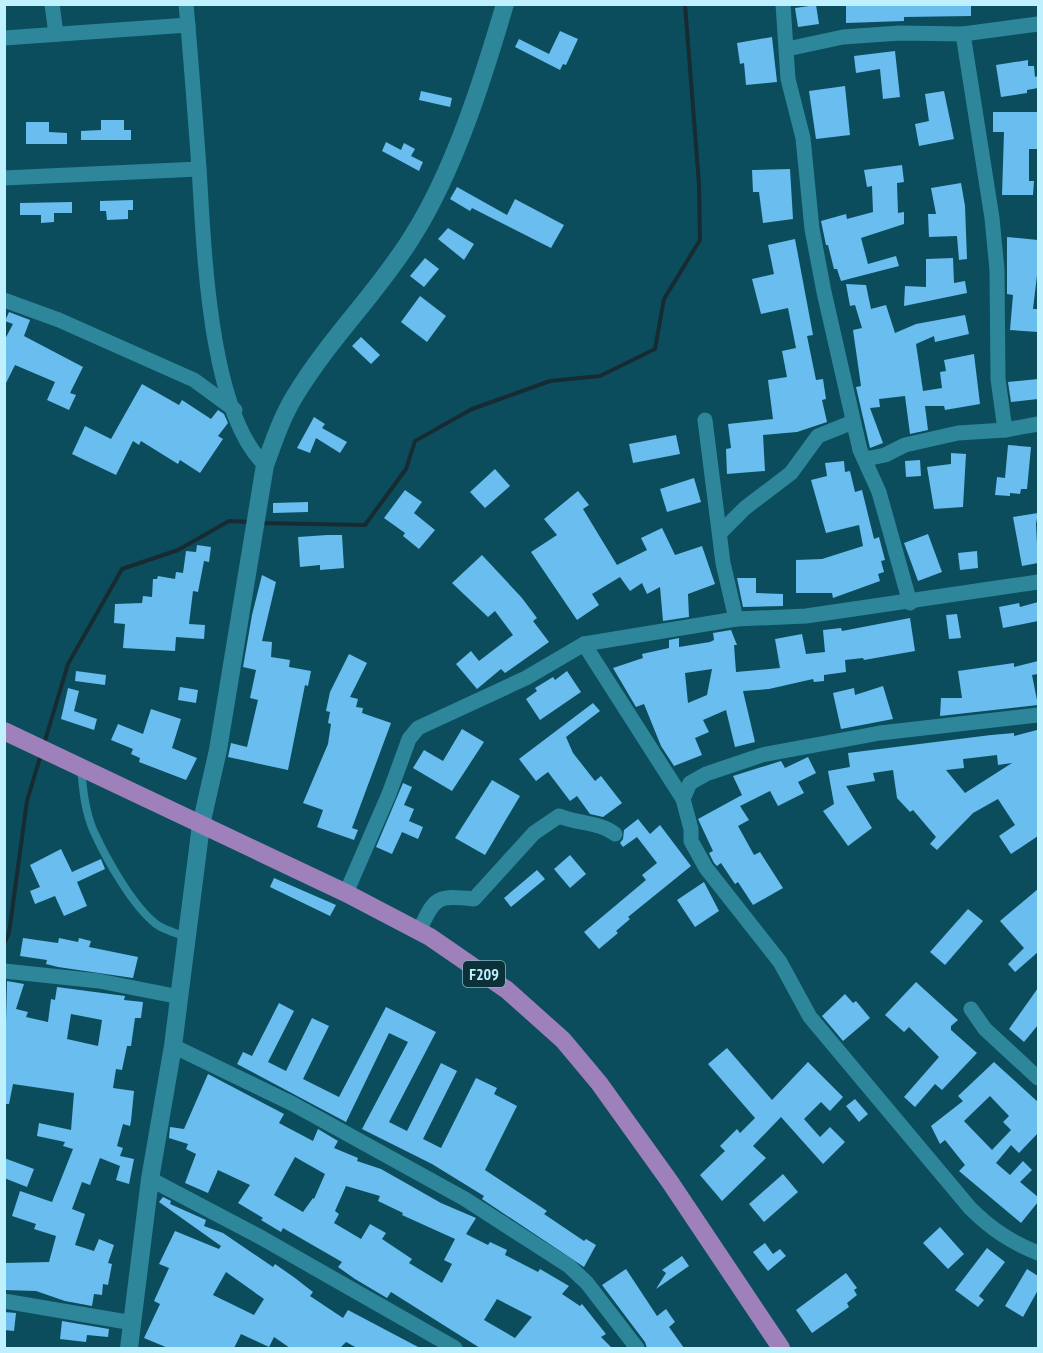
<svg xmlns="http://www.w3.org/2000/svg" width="1043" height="1353" font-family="'PT Sans Narrow',sans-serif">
<rect width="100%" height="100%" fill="#0b4d5c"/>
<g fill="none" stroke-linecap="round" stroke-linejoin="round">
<g stroke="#172c32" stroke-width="4">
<polyline points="260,523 365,525 406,469 415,441 472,409 550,381 600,376 655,349 664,299 700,240 699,184 685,4"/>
<polyline points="44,744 68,664 122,569 178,550 229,521 250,522"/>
<polyline points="4,944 9,933 27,801 41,754"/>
</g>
</g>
<g fill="#69bdef" fill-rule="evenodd">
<polygon points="846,4 971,4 971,16 904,17 904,21 846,23"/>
<polygon points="816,5 819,24 798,27 795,8"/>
<polygon points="560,31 578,39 566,65 563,64 560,70 515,47 519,39 549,54"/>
<polygon points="772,37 777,82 746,85 744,63 740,64 737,43"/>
<polygon points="895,51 900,97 883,99 880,69 856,73 854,56"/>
<polygon points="1028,60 1028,66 1034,66 1035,77 1038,76 1038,88 1027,90 1027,93 1001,97 996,65"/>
<polygon points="845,86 850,135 816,139 809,91"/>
<polygon points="421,91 452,98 450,107 419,100"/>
<polygon points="944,91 954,139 919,146 915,124 929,121 925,94"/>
<polygon points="993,112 1038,112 1038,149 1029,149 1029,181 1034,181 1033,195 1002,195 1004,132 993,132"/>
<polygon points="101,120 124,120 124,130 131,130 131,140 81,140 81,131 101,130"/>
<polygon points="26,122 49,122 49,132 67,133 67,144 26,144"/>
<polygon points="386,142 401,150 404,143 415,149 411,156 423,162 419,171 382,151"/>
<polygon points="902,165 904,182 897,183 898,213 904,212 904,224 861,238 868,264 896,256 899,266 841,281 837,269 834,269 828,245 826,245 821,221 846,214 847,219 873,212 872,186 867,187 864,170"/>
<polygon points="790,169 793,219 763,223 759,192 753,192 752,170"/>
<polygon points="961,183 965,206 967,259 959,260 957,236 929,237 928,214 936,214 931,188"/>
<polygon points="457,187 507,215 515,199 564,225 551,248 472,208 470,211 450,199"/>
<polygon points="133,200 133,210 128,210 128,219 107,220 106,211 100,211 100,201"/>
<polygon points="72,202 72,213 54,213 54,222 41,223 41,215 20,215 20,203"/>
<polygon points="448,228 474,244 464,260 438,239"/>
<polygon points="1007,237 1038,240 1038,267 1033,309 1038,309 1038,332 1010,330 1013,295 1007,294"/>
<polygon points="795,239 813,335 807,336 816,380 823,379 826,399 822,400 827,422 797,432 763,435 765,471 727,474 726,449 731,448 728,424 773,419 768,380 787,377 782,351 796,348 788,308 761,314 752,279 774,274 768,245"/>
<polygon points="425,258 439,269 424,287 410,276"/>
<polygon points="953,258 954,283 965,281 967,293 904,306 905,286 926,287 926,259"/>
<polygon points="846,284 866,285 871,309 886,305 895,333 916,324 965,315 969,334 935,342 934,336 916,344 923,391 942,388 940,372 946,371 944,360 974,354 980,404 945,410 944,406 925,406 928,430 910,434 905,396 879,399 880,407 870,408 883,443 870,448 856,387 861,386 853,330 862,328 855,305 850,306"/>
<polygon points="420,296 446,316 427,342 401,322"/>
<polygon points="9,312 30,320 24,336 83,367 70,393 76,395 69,410 47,400 55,382 15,365 4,387 4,341 13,324 5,321"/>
<polygon points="361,337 380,355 371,364 352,346"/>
<polygon points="1038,379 1038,399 1011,402 1008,382"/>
<polygon points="142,384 179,405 182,400 211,419 218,410 224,414 228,423 218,436 223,439 200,473 180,460 178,464 141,441 139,445 133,441 116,475 72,454 85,426 111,439"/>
<polygon points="314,417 325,424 322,428 347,442 340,453 316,438 310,453 297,448"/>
<polygon points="676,435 680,454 633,463 629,444"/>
<polygon points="1008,445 1031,447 1027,489 1021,489 1020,494 1010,493 1010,496 995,495 997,477 1005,478"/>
<polygon points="951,453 966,454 963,507 934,509 927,467 951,464"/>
<polygon points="920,460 921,476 906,477 905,461"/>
<polygon points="844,461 845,472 850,471 855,492 862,490 874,539 879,537 885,560 881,561 884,572 878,574 880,581 833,598 832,593 796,593 796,560 822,559 863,546 859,525 826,533 811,480 827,476 825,463"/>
<polygon points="495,469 510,486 485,508 470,492"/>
<polygon points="694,478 701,502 667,512 660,489"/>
<polygon points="405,490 422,502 414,513 435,530 419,549 403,536 405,533 384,518"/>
<polygon points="578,491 589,505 583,509 617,565 647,550 641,538 662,528 675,555 702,546 715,584 688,594 689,617 663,621 660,587 647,594 642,583 630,591 620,577 592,594 599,605 577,620 531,552 557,535 544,519"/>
<polygon points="308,502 308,512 273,513 273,503"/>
<polygon points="1038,513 1036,524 1038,563 1022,566 1013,517"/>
<polygon points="928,534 942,572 918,581 904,543"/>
<polygon points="327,535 342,535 344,568 320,570 320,565 300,567 298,537"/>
<polygon points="197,545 211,547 209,562 204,561 198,592 193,591 189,624 205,625 204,639 176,637 175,651 123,648 125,624 114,623 115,604 142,603 143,596 152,597 153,579 157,579 158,576 175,579 176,572 183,573 186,551 196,552"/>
<polygon points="977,551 978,568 960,570 958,553"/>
<polygon points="482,555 522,598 537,618 533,621 549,642 505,673 501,669 477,689 456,664 471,651 479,661 513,635 495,611 488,617 452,583"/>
<polygon points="262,575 276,582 262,641 272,642 271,657 290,660 289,667 311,671 308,686 305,685 288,770 228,757 231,743 247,747 258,700 250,698 256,670 243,667 252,615"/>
<polygon points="737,578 756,578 756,593 783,594 783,606 743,607"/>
<polygon points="1038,602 1038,621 1003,628 999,607 1019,603 1020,607"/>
<polygon points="957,614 961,638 949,639 946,615"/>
<path d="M910,618L915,651L864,660L863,658L845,660L846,672L824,675V681L814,682L813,679L769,689L743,691L755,742L735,747L726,710L703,720L709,732L695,738L702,755L674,766L661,746L644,704L636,707L613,668L643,658L642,654L669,648V640L679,638V647L710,642L714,640L713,633L731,630L737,645H734L736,672L780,668L775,639L802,634L806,654L825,652L823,630L841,628L842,631ZM712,669L707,695L688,703L685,673Z"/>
<polygon points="349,654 367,663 350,697 358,699 356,707 363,708 362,713 391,723 352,828 358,830 354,840 317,827 323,810 303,803 328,744 331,724 328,723 330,712 326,711 330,692"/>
<polygon points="1038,661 1038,674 1032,675 1038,705 940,716 941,698 962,698 958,671 1014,663 1014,667"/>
<polygon points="76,671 106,675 105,685 75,681"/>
<polygon points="567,671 581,692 540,720 526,699 537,691 535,688 553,677 555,680"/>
<polygon points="883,686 893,719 841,729 833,693 854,688 855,695"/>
<polygon points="180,687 198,690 196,703 178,700"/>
<polygon points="68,688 79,691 74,711 97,719 94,730 61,719"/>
<polygon points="593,703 600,711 566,737 573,753 595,781 601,776 622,803 603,817 590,814 577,796 570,801 548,772 536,781 519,759"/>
<polygon points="151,709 181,719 172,748 197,758 186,780 139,762 140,758 131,754 133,749 111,740 118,724 143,734"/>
<polygon points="462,729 484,742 452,791 413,768 424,750 443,761"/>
<path d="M1037,730L1038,836L1011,854L999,836L1015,825L998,799L973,813L937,850L930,844L936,837L913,810L910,812L897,798L893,770L873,773L875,781L846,786L872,828L848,846L823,811L834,804L828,771L850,767L848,753L991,735L1014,733V736ZM997,755L998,765L1012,763L965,793L946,770L964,768L963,759Z"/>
<polygon points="808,757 816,773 798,782 804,793 778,806 770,791 740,806 749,820 738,826 754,855 760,852 783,888 753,905 738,882 735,884 721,863 717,866 714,863 709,853 713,851 698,819 742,795 733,776 781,761 785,768"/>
<polygon points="492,780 520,796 485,855 455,838"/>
<polygon points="403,783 412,787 404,805 414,809 409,821 423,827 418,839 402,832 392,854 376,847"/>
<polygon points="638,819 650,834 660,825 691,866 628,917 630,919 616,931 618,933 599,949 584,932 646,880 642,875 657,863 637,837 623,847 620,843 623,839 624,830"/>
<polygon points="61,849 72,872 101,859 105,869 77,882 87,906 64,916 55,896 35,904 30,891 40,887 30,865"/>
<polygon points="570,855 586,874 570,888 554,869"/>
<polygon points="537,870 545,879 511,907 504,898"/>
<polygon points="274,878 336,905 330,916 270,887"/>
<polygon points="704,882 719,911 695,927 677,900"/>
<polygon points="1038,889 1038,952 1015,972 1008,964 1024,948 1000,921"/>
<polygon points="968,909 983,921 945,965 930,952"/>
<polygon points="23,938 58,943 59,938 78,942 79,938 91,941 89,947 138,957 133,978 58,967 46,964 47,960 20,956"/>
<path d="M7,981L24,984L16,1009L28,1012L26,1017L48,1022L51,999L55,1000L57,987L125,996L124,1000L143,1002L141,1018H135L131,1046H127L122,1070L116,1069L113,1088L134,1091L131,1121L130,1126L123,1124L117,1146L123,1148L120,1156L134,1159L129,1184L116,1180L120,1166L100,1158L90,1185L82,1182L72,1209L85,1214L75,1245L94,1251L99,1239L114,1245L108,1263L112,1264L108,1285L103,1284L102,1295L94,1294L92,1306L65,1301L36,1291L4,1290L5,1263L49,1262L56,1236L34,1229L36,1224L12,1216L20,1191L52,1202L73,1149L63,1146L65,1142L37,1136L39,1123L71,1130L74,1093L13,1084L9,1104H4ZM71,1014L102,1020L98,1046L67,1039Z"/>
<polygon points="916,982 958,1020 951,1026 951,1030 977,1053 942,1090 935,1084 915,1107 904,1097 939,1057 909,1027 904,1032 885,1015"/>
<polygon points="1038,988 1038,1025 1024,1042 1009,1029"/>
<polygon points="845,994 853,1003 856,1001 870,1018 843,1041 822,1016"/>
<polygon points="279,1003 294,1011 268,1062 286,1071 312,1018 329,1026 303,1079 339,1097 386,1007 436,1032 389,1122 407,1131 441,1063 457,1071 423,1139 441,1148 476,1078 497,1088 494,1094 517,1106 485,1170 547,1211 544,1214 584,1241 586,1239 596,1245 584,1267 482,1199 484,1196 432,1164 362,1129 408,1042 389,1033 346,1122 237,1064 243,1052 252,1056"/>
<polygon points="727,1048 772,1100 808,1062 843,1097 830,1111 821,1102 804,1119 820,1137 830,1127 845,1142 823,1164 781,1117 753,1146 766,1158 722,1201 700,1175 725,1151 720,1146 737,1129 740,1133 755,1118 708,1064"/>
<path d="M994,1062L1038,1102V1133L1019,1153L1011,1145L996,1163L1010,1175L1023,1161L1032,1170L1020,1182L1038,1197V1202L1021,1223L959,1171L965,1165L945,1140L940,1144L931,1126L963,1101L958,1096ZM990,1096L1009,1116L1003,1122L1011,1130L992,1150L964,1121Z"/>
<path d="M208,1074L284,1114L279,1123L313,1141L318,1129L338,1141L334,1148L358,1158L357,1161L381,1169L441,1203L476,1218L466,1234L488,1245L490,1242L507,1250L505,1255L538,1272L540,1269L569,1286L562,1294L580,1306L582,1304L606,1334L601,1337L612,1348H480L391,1292L387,1298L355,1279L338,1267L342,1262L283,1228L281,1232L261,1220L263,1218L238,1203L250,1185L218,1170L208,1193L185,1183L196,1154L186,1149L188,1144L169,1138L170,1127L184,1129ZM295,1157L325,1174L314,1199L313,1198L303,1212L274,1195ZM346,1186L380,1196L378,1201L403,1213L402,1215L455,1239L444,1260L452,1264L442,1283L409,1263L412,1259L382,1239L386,1233L370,1224L361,1239L334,1223L339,1214L335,1211ZM497,1299L532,1317L515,1338L484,1320Z"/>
<polygon points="855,1099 868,1114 859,1122 846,1106"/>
<polygon points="4,1158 34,1169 27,1187 4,1178"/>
<polygon points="783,1174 798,1192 764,1222 749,1204"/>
<path d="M163,1197L171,1201L170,1204L206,1220L204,1226L223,1233L273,1267L275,1264L295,1278L313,1292L310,1296L343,1318L348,1310L420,1348H357L346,1342L340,1348H290L274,1337L269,1347L241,1334L234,1348H168L144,1338L160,1304L154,1301L169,1268L159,1264L175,1231L219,1249L221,1246L159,1202ZM226,1272L264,1299L254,1315L213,1295Z"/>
<polygon points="940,1227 964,1254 948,1269 923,1243"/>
<polygon points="765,1243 773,1254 780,1249 786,1256 768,1271 753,1252"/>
<polygon points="987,1248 1005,1262 979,1296 984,1300 978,1307 955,1290"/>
<polygon points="682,1256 689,1266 656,1289 666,1273 662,1270"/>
<polygon points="626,1269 657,1316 666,1309 675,1322 669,1327 684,1348 647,1348 645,1342 602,1285"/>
<polygon points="1027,1269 1038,1276 1038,1290 1023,1317 1005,1306"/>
<polygon points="846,1273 857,1288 854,1290 857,1295 847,1303 849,1307 812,1333 796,1310"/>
<polygon points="4,1312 16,1313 14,1331 4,1330"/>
<polygon points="62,1321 109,1329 108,1337 87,1335 86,1342 60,1339"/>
</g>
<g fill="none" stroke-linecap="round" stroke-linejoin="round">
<path stroke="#2e869b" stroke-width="8" d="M81,768C83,790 85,812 94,832C107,860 132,905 156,924C164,930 176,933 186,937"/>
<g stroke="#2e869b" stroke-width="15">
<polyline points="52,4 56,34"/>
<path d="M186,4C191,59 195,113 199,168C204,244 208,411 265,465"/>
<polyline points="783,4 788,79 803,138 812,229 824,292 860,450 879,492 910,603"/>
<polyline points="963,34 992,218 997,270 998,379 1005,430"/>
<polyline points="4,38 188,25"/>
<polyline points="787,49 843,37 900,33 963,34 1038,24"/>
<polyline points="4,178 199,169"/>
<polyline points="4,300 59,320 194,380 235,410"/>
<polyline points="705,420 723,563 736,619"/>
<polyline points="866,459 885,455 905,445 958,433 1005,430 1038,424"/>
<polyline points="720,533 745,508 791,473 818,436 853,422"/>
<path d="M584,644L683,799L691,829V841L706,868L780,962L810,1017L970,1208C991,1229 1011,1242 1038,1253"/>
<polyline points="683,799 690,783 706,774 762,755 880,733 1038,715"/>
<polyline points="346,893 389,794 409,739 418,728 526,678 584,644 736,619 806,616 1038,582"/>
<path d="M419,931C435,897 436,895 474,899L534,833L559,816C578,824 600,822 615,834"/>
<polyline points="4,971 99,981 180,997"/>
<polyline points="971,1009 985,1029 1038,1078"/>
<polyline points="173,1046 293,1104 465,1199 527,1239 569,1266 587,1283 637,1348"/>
<polyline points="150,1179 262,1238 455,1348"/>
<polyline points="4,1301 133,1323"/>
</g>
<path stroke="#2e869b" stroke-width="18" d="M129,1348L150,1179L173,1046L201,825L218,750L265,465C274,441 282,416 296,394C330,338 378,292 412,237C454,171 483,79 505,4"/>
<polyline stroke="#9e81ba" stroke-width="18" points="4,731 346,893 430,937 507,990 563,1040 599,1083 670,1182 781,1348"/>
</g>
<g text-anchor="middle" stroke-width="6" stroke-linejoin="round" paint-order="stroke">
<rect fill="#0c3139" stroke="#89b7c3" stroke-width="1.5" x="463" y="961" width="42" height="26" rx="4.5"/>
<g font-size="16" font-weight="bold" fill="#bef0fe">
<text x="484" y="980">F209</text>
</g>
</g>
<rect width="1043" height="1353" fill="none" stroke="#bef0fe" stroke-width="12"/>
</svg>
